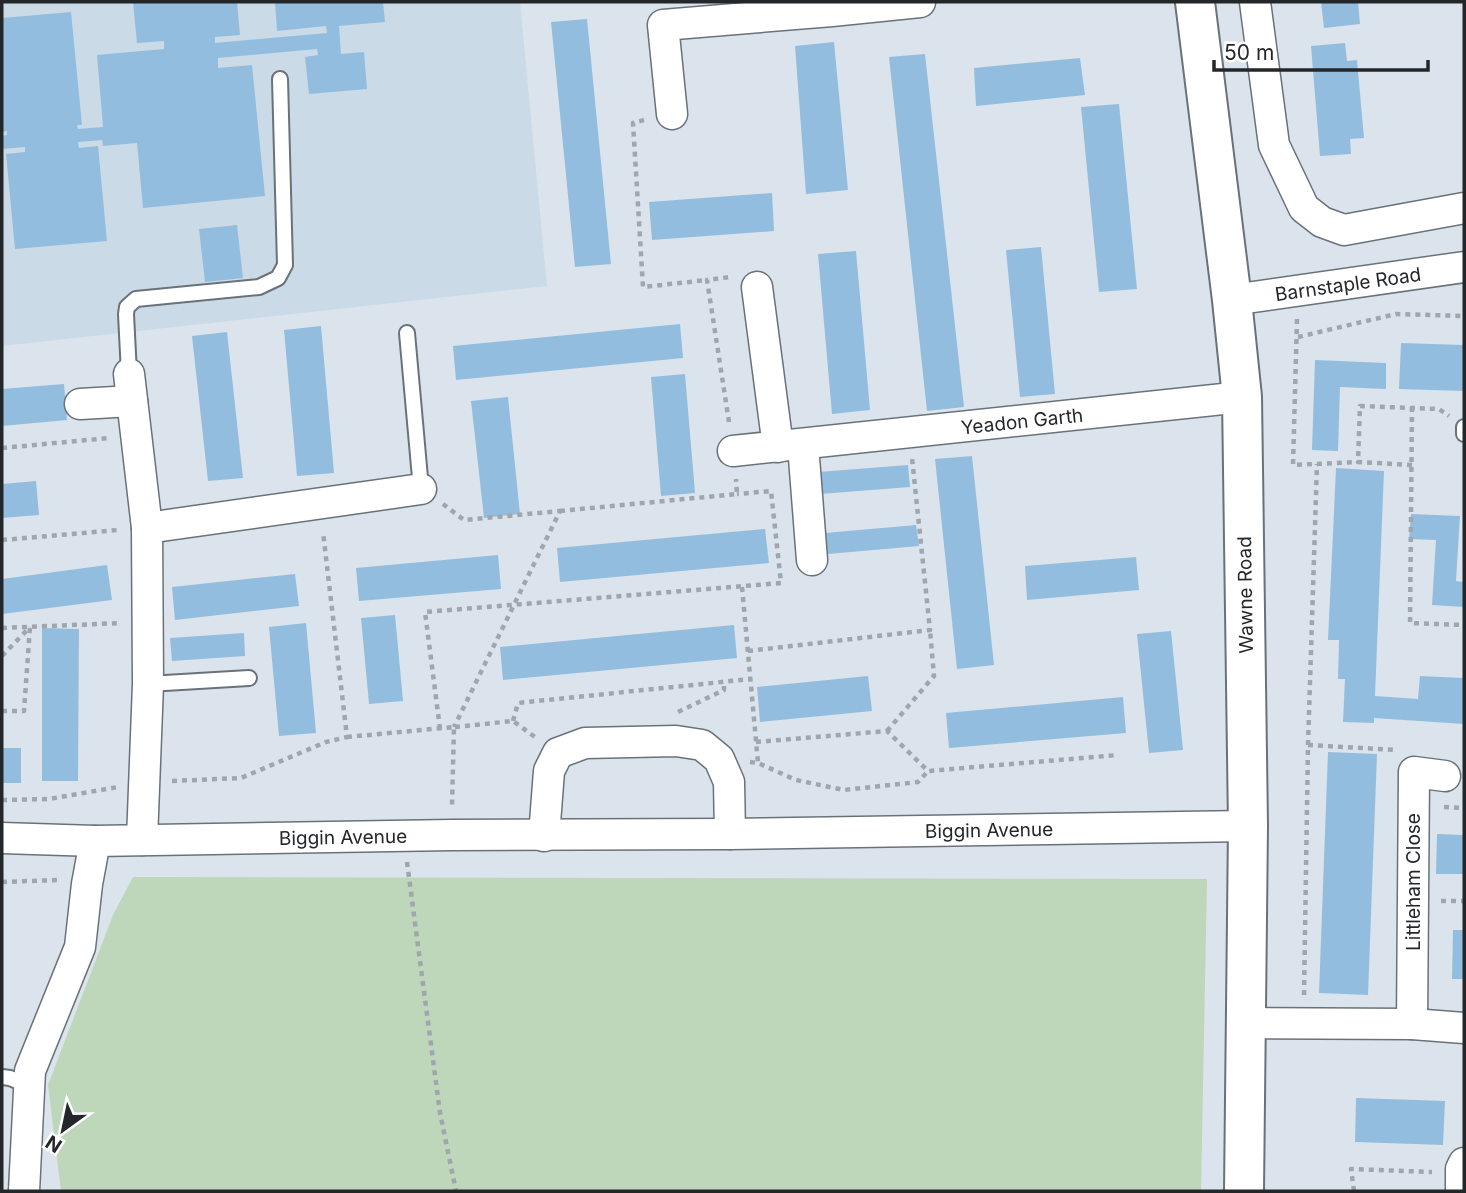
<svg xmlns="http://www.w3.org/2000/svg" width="1466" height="1193" font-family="Inter,sans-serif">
<rect width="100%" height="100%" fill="#dbe4ec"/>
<polygon fill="#cbdae7" points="2,2 520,2 547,286 2,346"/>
<polygon fill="#bed6ba" points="133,877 1207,879 1201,1191 61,1191 48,1085 113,915"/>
<g fill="#93bdde">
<polygon points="133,2 237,2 240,35 215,37 215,43 327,33 326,26 277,31 275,2 383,2 385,22 339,26 341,54 364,52 367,89 309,94 305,57 318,55 317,49 218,58 218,68 252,65 265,196 143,208 137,143 103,146 102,140 78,142 79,148 98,146 107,241 15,249 6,154 25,152 25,147 2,149 2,136 7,135 7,131 2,132 2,18 71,12 82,125 77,125 78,129 103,127 97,55 164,49 164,41 137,43"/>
<polygon points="1321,2 1358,2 1360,24 1324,28"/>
<polygon points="587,19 611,264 575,267 551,22"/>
<polygon points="834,42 848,190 806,194 795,46"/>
<polygon points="1345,43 1347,61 1357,60 1364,138 1350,139 1351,154 1320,156 1311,46"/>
<polygon points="925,54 964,407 927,411 889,57"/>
<polygon points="1080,58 1085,95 976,106 974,68"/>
<polygon points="1119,104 1137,289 1099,292 1081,107"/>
<polygon points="772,193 774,231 652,240 649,202"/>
<polygon points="237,225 243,278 205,282 199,229"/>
<polygon points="1041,247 1055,394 1020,397 1006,250"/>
<polygon points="856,251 870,410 832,414 818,254"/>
<polygon points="680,324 683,358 456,380 453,346"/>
<polygon points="321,326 334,473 297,476 284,330"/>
<polygon points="227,332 243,478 208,481 192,336"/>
<polygon points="1401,343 1464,345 1464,391 1399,389"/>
<polygon points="1315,360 1386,363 1386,389 1340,387 1338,451 1312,450"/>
<polygon points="685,374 695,493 661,496 651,377"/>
<polygon points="64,384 67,420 2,426 2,389"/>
<polygon points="508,397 520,514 484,518 471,401"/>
<polygon points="972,456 994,665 957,669 935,459"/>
<polygon points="908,465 910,487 820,494 818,472"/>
<polygon points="1336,468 1384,471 1375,696 1418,699 1420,676 1464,678 1464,724 1374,718 1374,723 1343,722 1345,679 1338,679 1339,640 1328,640"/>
<polygon points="36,481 39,515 2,518 2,484"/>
<polygon points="1411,514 1460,516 1456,581 1464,582 1464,607 1432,605 1436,540 1409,539"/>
<polygon points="916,525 919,546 828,554 825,533"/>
<polygon points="765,529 769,563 560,582 557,548"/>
<polygon points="498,555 501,589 359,601 356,568"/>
<polygon points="1136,557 1139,590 1027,600 1025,566"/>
<polygon points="107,565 112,600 2,614 2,579"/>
<polygon points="295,574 299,606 175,620 172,587"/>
<polygon points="395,615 403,701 369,704 361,618"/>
<polygon points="306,623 316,733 279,736 269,627"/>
<polygon points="734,625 737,658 503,680 500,647"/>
<polygon points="42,628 79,629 78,781 42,781"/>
<polygon points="1171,631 1183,750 1149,753 1137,634"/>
<polygon points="244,633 245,656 172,661 170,638"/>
<polygon points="868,676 872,711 760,722 757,687"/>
<polygon points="1123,697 1126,733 949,748 946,713"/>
<rect x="2" y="748" width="19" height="35"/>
<polygon points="1328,752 1377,754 1368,995 1319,993"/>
<polygon points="1437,834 1464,835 1464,874 1436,874"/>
<polygon points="1453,930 1464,930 1464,979 1452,979"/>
<polygon points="1356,1098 1445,1101 1443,1145 1355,1142"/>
</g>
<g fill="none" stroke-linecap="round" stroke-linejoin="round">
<g stroke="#697279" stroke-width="18">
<g id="lane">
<polyline points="407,333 421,489"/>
<polyline points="129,374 126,314 127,307 136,299 259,287 278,278 285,265 280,79"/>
<polyline points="1464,427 1464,434"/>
<polyline points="148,684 249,678"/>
<polyline points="2,1077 10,1078 29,1086"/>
</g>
</g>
<g stroke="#697279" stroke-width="33">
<g id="street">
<polyline points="1255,2 1274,145 1304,208 1322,222 1344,230 1464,208"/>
<polyline points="672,114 663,25 832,11 920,2"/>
<polyline points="757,287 778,447"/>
<polyline points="1232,300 1464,267"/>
<polyline points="129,374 147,528 148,684 142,840"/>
<polyline points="80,404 132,401"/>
<polyline points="803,445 812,560"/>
<polyline points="733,451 1242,397"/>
<polyline points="147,528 421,489"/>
<polyline points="544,836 549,771 558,753 585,743 676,741 702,745 719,759 729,782 730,834"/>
<polyline points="2,838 95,841 452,835 730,834 1248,826"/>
<polyline points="1247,1023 1412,1024 1464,1028"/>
<polyline points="1412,1024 1414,772 1445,776"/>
<polyline points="24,1191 30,1071 80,947 87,884 95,841"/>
<polyline points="1461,1191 1461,1169 1464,1163"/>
</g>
</g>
<g stroke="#697279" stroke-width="42">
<polyline id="secondary" points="1195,2 1232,300 1242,397 1248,826 1244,1191"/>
</g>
<g stroke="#9fa6ad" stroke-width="4.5" stroke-dasharray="5 5" stroke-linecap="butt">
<polyline points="644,120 633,123 643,287 707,280"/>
<polyline points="1297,319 1293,465 1358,462"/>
<polyline points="1298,337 1396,314 1464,316"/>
<polyline points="1412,407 1410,623 1464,625"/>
<polyline points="729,422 707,280 730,277"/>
<polyline points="2,448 109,438"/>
<polyline points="1412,465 1358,462 1360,406 1439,409 1449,416"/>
<polyline points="443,504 464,520 560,511 454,727"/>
<polyline points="560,511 737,494 736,479"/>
<polyline points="2,540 118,530"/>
<polyline points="742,587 758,763"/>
<polyline points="2,628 121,623"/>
<polyline points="748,651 930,630 912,458"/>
<polyline points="2,656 30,627"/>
<polyline points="2,711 24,711 30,627"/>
<polyline points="678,712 724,690 724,682"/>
<polyline points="513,721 518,703 751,679"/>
<polyline points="455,727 513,721 535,737"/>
<polyline points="440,729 425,612 781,583 771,491 737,494"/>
<polyline points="887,731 934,676 930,630"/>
<polyline points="347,737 454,727 452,806"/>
<polyline points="756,742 887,731 928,771 1118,755"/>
<polyline points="1308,745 1397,750"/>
<polyline points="750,762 758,763 796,780 844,790 918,782 928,771"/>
<polyline points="172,781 241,778 326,742 347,737 323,532"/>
<polyline points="2,800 49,799 118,787"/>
<polyline points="1444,807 1464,808"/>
<polyline points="407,862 440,1113 456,1191"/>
<polyline points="2,882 59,880"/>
<polyline points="1441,901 1464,901"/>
<polyline points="1304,995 1308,745 1317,464"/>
<polyline points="1354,1191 1351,1169 1432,1172"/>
</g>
<use href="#lane" stroke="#fff" stroke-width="14"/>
<use href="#street" stroke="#fff" stroke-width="30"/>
<use href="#secondary" stroke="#fff" stroke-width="38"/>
</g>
<g text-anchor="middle" stroke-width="7" stroke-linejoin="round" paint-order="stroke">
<g font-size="19" fill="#24272a" stroke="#fff">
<text transform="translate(1348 284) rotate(-8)" y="7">Barnstaple Road</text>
<text transform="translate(1022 421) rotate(-6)" y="7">Yeadon Garth</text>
<text transform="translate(1245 595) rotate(-91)" y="7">Wawne Road</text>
<text transform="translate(989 830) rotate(-1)" y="7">Biggin Avenue</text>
<text transform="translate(343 837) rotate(-1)" y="7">Biggin Avenue</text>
<text transform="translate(1413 882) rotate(-90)" y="7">Littleham Close</text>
</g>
</g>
<rect width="1466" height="1193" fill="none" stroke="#24272a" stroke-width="7"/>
<g transform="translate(63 1130) rotate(213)" stroke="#ffffff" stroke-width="5" paint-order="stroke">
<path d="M0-5L12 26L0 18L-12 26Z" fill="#24272a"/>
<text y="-10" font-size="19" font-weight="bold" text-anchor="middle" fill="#24272a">N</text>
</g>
<path d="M1214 60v10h214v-10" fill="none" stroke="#24272a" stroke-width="3.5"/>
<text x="1224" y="60" font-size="21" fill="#24272a" stroke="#ffffff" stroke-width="5" paint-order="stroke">50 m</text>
</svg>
